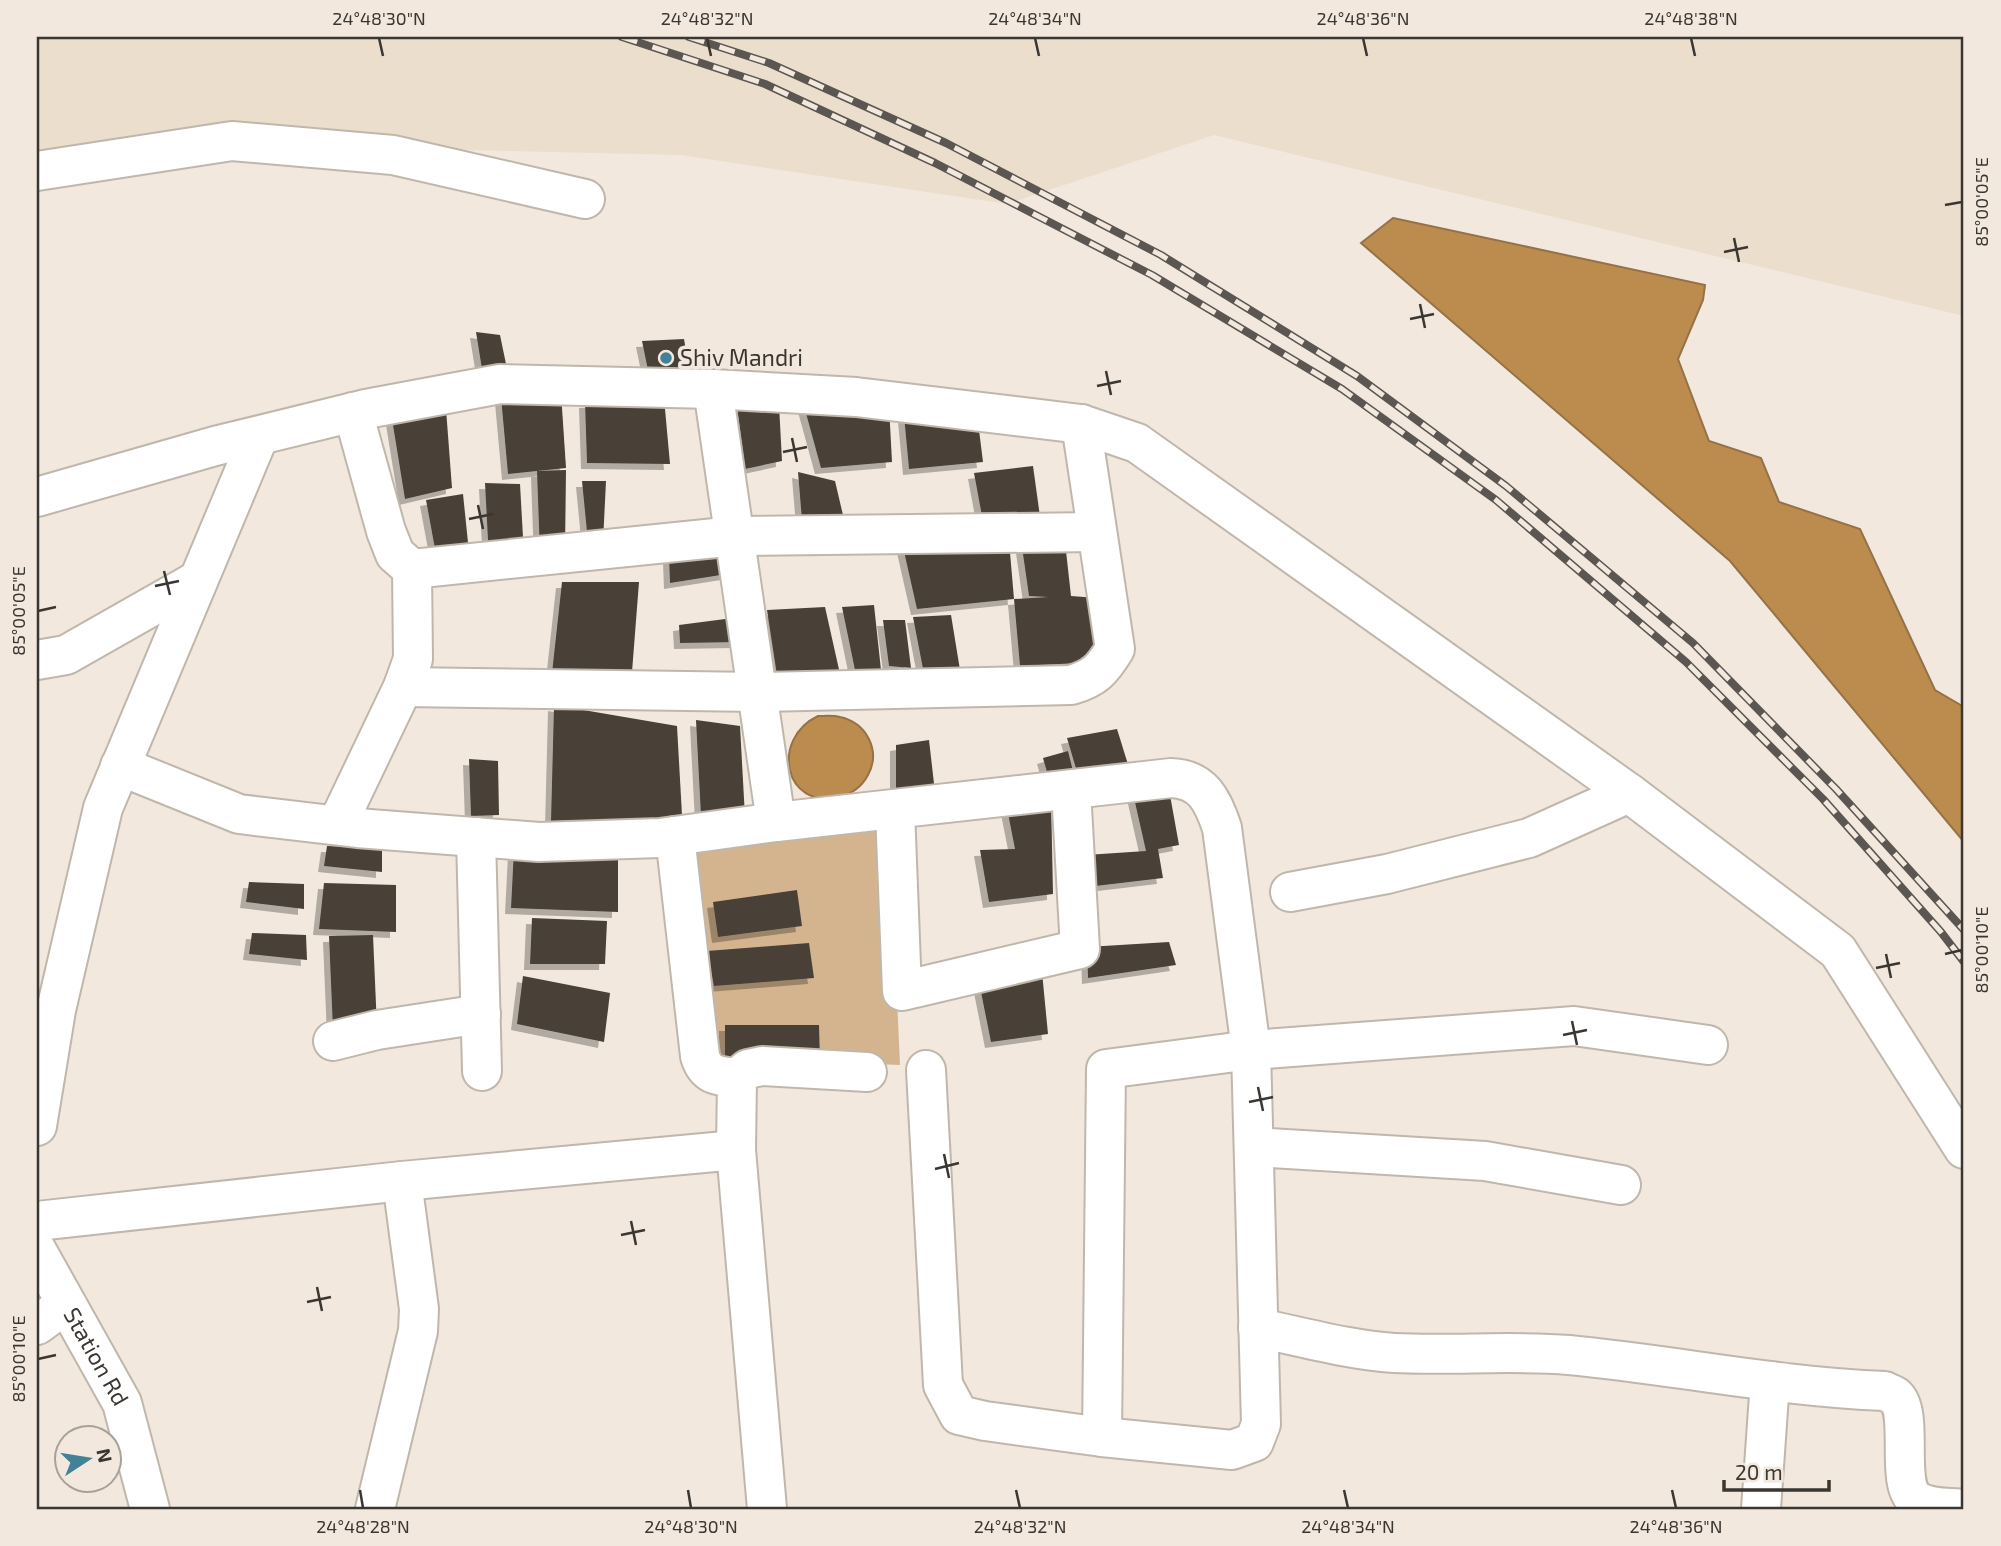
<svg xmlns="http://www.w3.org/2000/svg" width="2001" height="1546" font-family="'Exo 2',sans-serif">
<defs>
<filter id="shadow"><feDropShadow dx="-6" dy="6" stdDeviation="0" flood-color="#0004"/></filter>
</defs>
<rect width="100%" height="100%" fill="#f2e8dd"/>
<polygon fill="#ebdecc" points="37,37 1964,37 1964,316 1214,135 1007,204 681,155 293,146 37,167"/>
<polygon fill="#d4b48e" points="889,820 900,1065 774,1060 708,1068 684,841"/>
<g fill="#bc8c4e" stroke="#957246" stroke-width="2">
<polygon points="1393,218 1705,285 1703,300 1678,359 1709,441 1761,458 1779,502 1860,529 1935,690 1964,707 1964,842 1730,561 1361,243"/>
<path d="M818,716C825,716 833,715 840,717C867,723 881,751 868,775C861,788 852,794 839,797C784,810 770,739 818,716Z"/>
</g>
<g fill="#484138" filter="url(#shadow)">
<polygon points="476,332 500,335 506,364 482,369"/>
<polygon points="684,339 690,374 649,375 642,341"/>
<polygon points="561,393 566,468 508,474 501,397"/>
<polygon points="664,398 670,464 587,463 585,402"/>
<polygon points="779,405 782,461 745,469 737,406"/>
<polygon points="903,405 977,414 983,462 909,469"/>
<polygon points="804,406 889,406 892,462 821,468"/>
<polygon points="446,409 452,488 405,499 392,419"/>
<polygon points="1033,466 1042,531 985,532 974,473"/>
<polygon points="566,470 565,551 540,554 537,471"/>
<polygon points="798,472 835,481 847,532 803,532"/>
<polygon points="582,481 606,481 603,542 588,542"/>
<polygon points="485,483 520,484 524,555 489,559"/>
<polygon points="463,494 470,562 438,565 426,500"/>
<polygon points="1009,541 1014,599 917,609 903,547"/>
<polygon points="1065,542 1071,596 1097,598 1098,662 1020,666 1014,599 1048,597 1029,596 1022,547"/>
<polygon points="725,553 727,574 670,583 669,556"/>
<polygon points="562,582 639,582 632,672 552,673"/>
<polygon points="874,605 881,670 856,675 842,607"/>
<polygon points="825,607 840,674 778,682 767,610"/>
<polygon points="951,615 960,670 924,674 913,617"/>
<polygon points="733,618 741,642 680,643 679,625"/>
<polygon points="883,620 905,620 911,668 889,666"/>
<polygon points="554,705 677,726 682,815 652,819 551,821"/>
<polygon points="696,720 740,726 745,817 701,816"/>
<polygon points="1117,729 1131,774 1080,782 1067,738"/>
<polygon points="929,740 936,801 896,805 896,745"/>
<polygon points="1068,751 1076,783 1052,790 1043,758"/>
<polygon points="469,759 498,761 499,815 471,816"/>
<polygon points="1168,784 1179,845 1158,849 1163,878 1087,887 1086,855 1146,851 1132,789"/>
<polygon points="1051,798 1053,894 989,902 980,850 1015,849 1006,803"/>
<polygon points="327,846 382,848 382,872 324,866"/>
<polygon points="514,849 618,853 618,912 511,908"/>
<polygon points="249,882 304,884 304,909 246,902"/>
<polygon points="324,883 396,885 396,932 319,929"/>
<polygon points="797,890 802,926 718,937 713,902"/>
<polygon points="532,918 607,921 605,964 530,964"/>
<polygon points="252,933 306,935 307,960 249,954"/>
<polygon points="373,935 377,1028 333,1030 329,936"/>
<polygon points="1169,942 1176,965 1088,978 1087,947"/>
<polygon points="809,943 814,978 714,986 707,951"/>
<polygon points="1042,972 1048,1034 991,1042 980,987"/>
<polygon points="523,976 610,993 604,1042 517,1024"/>
<polygon points="725,1025 819,1025 820,1062 725,1062"/>
</g>
<g fill="none" stroke-linecap="round" stroke-linejoin="round">
<g stroke="#c0b7ac" stroke-width="42">
<g id="minor">
<polyline points="37,171 232,141 393,155 585,199"/>
<polyline points="713,389 776,822"/>
<polyline points="353,412 386,531 395,554 412,569"/>
<polyline points="37,497 215,446 366,409 500,384 713,389 856,397 1081,424 1137,443 1629,793 1529,838 1387,874 1290,892"/>
<polyline points="37,660 66,655 198,580"/>
<path d="M403,687L758,692L1071,685C1095,678 1102,670 1115,649L1081,424"/>
<path d="M120,766L239,814L357,828L539,842L660,838L776,822L1171,778C1203,779 1213,801 1222,828L1251,1050L1261,1424L1254,1442L1232,1450L1102,1437L985,1421L959,1415L943,1385L926,1070"/>
<polyline points="1629,793 1838,951 1964,1149"/>
<polyline points="895,810 902,991 1080,949 1071,790"/>
<polyline points="337,825 403,687 413,659 412,569 735,536 1097,532"/>
<path d="M675,836L700,1056C706,1076 718,1076 737,1078"/>
<polyline points="476,837 482,1071"/>
<polyline points="333,1041 377,1030 481,1014"/>
<polyline points="37,1126 56,1010 103,808 259,436"/>
<polyline points="1254,1147 1485,1161 1621,1185"/>
<polyline points="736,1150 767,1509"/>
<polyline points="37,1221 402,1181 736,1150 737,1078 748,1069 762,1066 867,1072"/>
<path id="s1" d="M37,1251L122,1403L150,1509"/>
<polyline points="37,1325 66,1304"/>
<path d="M1258,1328C1303,1337 1349,1350 1394,1353C1452,1356 1511,1350 1569,1355C1674,1365 1779,1387 1885,1391C1888,1393 1892,1394 1895,1396C1915,1413 1894,1484 1916,1500C1929,1509 1949,1507 1964,1509"/>
<polyline points="1102,1437 1106,1069 1251,1050 1574,1026 1708,1045"/>
<polyline points="375,1509 418,1331 419,1309 402,1181"/>
<polyline points="1761,1509 1770,1381"/>
</g>
</g>
<use href="#minor" stroke="#fff" stroke-width="38"/>
<g stroke="#5b5651" stroke-width="8">
<g id="rail">
<polyline points="622,37 765,84 935,163 1152,275 1342,389 1496,500 1686,662 1823,799 1941,932 1964,962"/>
<polyline points="689,37 769,63 946,143 1161,255 1357,376 1506,486 1693,643 1836,789 1964,930"/>
</g>
</g>
<use href="#rail" stroke="#f2e8dd" stroke-width="5" stroke-dasharray="16" stroke-linecap="butt"/>
</g>
<path fill="none" stroke="#3a3632" stroke-width="2.5" d="M379,38L383,56M707,38L711,56M1035,38L1039,56M1363,38L1367,56M1691,38L1695,56M1945,205L1962,202M1734,238L1739,262M1724,252L1748,247M1420,304L1425,328M1410,319L1434,314M1106,371L1111,395M1097,386L1121,381M792,438L797,462M783,452L807,447M478,505L483,529M469,519L493,514M164,571L170,595M155,586L179,581M38,611L56,607M1886,954L1891,978M1945,954L1962,950M1876,968L1900,963M1572,1021L1577,1045M1563,1035L1587,1030M1258,1087L1263,1111M1249,1102L1273,1097M944,1154L949,1178M935,1169L959,1163M631,1221L636,1245M621,1235L645,1230M317,1287L322,1311M307,1302L331,1297M38,1359L56,1355M360,1490L363,1508M688,1490L691,1508M1016,1490L1020,1508M1344,1490L1348,1508M1672,1490L1676,1508"/>
<circle fill="#438196" stroke="#f2e8dd" stroke-width="2.5" cx="666" cy="358" r="7"/>
<g text-anchor="middle" stroke-width="7" stroke-linejoin="round" paint-order="stroke">
<g font-size="23" fill="#3a3632" stroke="#f2e8dd" text-anchor="start">
<text x="680" y="366">Shiv Mandri</text>
</g>
<g font-size="23" fill="#3a3632" stroke="#f2e8dd">
<text dy="8" stroke="none"><textPath href="#s1" startOffset="121">Station Rd</textPath></text>
</g>
</g>
<rect width="2001" height="1546" fill="none" stroke="#f2e8dd" stroke-width="77"/>
<g transform="translate(88 1459) rotate(78)"><circle r="33" fill="#f2e8dd" stroke="#a8a199" stroke-width="2"/>
<path d="M0-5L12 26L0 18L-12 26Z" fill="#438196"/>
<text y="-10" font-size="19" font-weight="bold" text-anchor="middle" fill="#3a3632">N</text>
</g>
<path d="M1724 1480v10h105v-10" fill="none" stroke="#3a3632" stroke-width="3.5"/>
<text x="1735" y="1480" font-size="21" fill="#3a3632" stroke="#f2e8dd" stroke-width="5" paint-order="stroke">20 m</text>
<rect x="38" y="38" width="1924" height="1470" fill="none" stroke="#3a3632" stroke-width="2.5"/>
<g font-size="18" text-anchor="middle" fill="#3a3632">
<text x="379" y="25">24°48'30"N</text>
<text x="707" y="25">24°48'32"N</text>
<text x="1035" y="25">24°48'34"N</text>
<text x="1363" y="25">24°48'36"N</text>
<text x="1691" y="25">24°48'38"N</text>
<text transform="translate(1982 202) rotate(-90)" y="6">85°00'05"E</text>
<text transform="translate(19 611) rotate(-90)" y="6">85°00'05"E</text>
<text transform="translate(1982 950) rotate(-90)" y="6">85°00'10"E</text>
<text transform="translate(19 1359) rotate(-90)" y="6">85°00'10"E</text>
<text x="363" y="1533">24°48'28"N</text>
<text x="691" y="1533">24°48'30"N</text>
<text x="1020" y="1533">24°48'32"N</text>
<text x="1348" y="1533">24°48'34"N</text>
<text x="1676" y="1533">24°48'36"N</text>
</g>
</svg>
